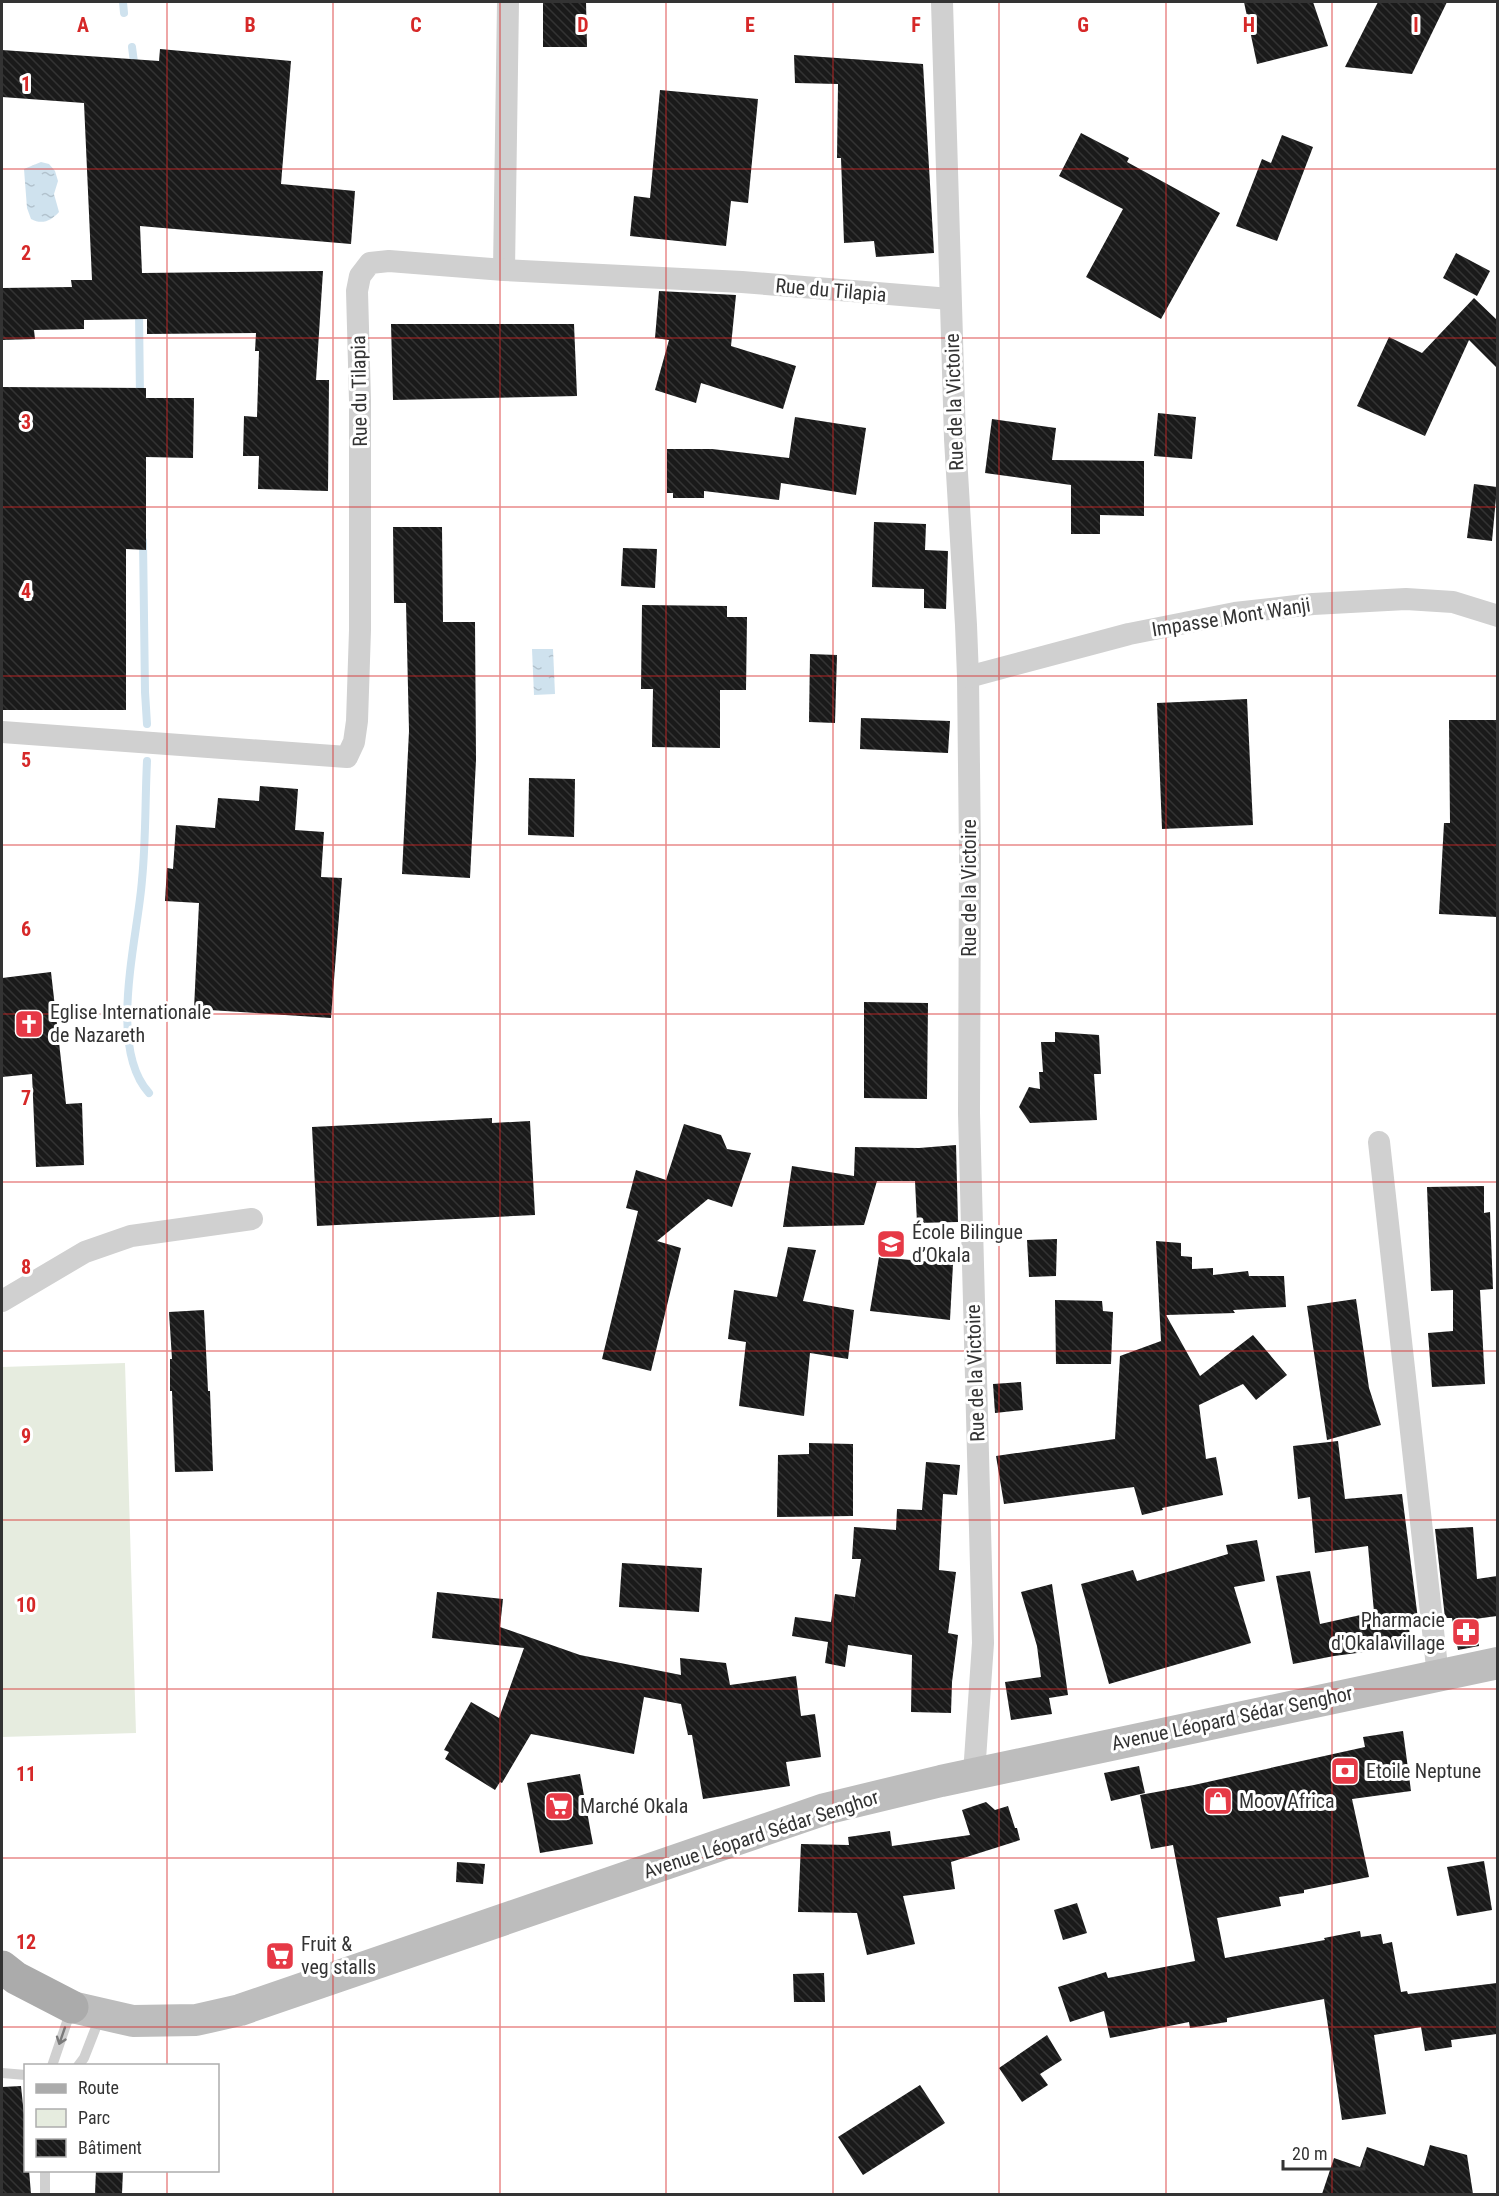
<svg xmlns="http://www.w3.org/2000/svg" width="1499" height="2196" font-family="'Roboto Condensed',sans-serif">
<defs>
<pattern id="water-ripples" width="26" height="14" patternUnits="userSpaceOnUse" patternTransform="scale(1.5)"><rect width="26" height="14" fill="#cfe2ee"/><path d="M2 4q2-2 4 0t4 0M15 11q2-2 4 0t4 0" fill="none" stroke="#b2c2cd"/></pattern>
<pattern id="building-back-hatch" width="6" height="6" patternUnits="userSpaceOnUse" patternTransform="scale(1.5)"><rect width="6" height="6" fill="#1a1a1a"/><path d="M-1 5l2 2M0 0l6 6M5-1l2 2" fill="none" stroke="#333"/></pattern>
</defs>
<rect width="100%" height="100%" fill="#fff"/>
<polygon fill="#e6ecdf" points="125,1363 136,1733 2,1737 2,1367"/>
<g fill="url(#water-ripples)">
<path d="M41,162L49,164L55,171L58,181L54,194L59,212C51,221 42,225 31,219L27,208L24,169Z"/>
<polygon points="532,649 553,649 555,694 534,695"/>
</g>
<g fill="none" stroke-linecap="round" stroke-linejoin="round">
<g stroke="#cfe2ee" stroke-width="8">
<polyline points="123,2 124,13"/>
<polyline points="132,47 135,70"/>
<polyline points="139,310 140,399"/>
<polyline points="143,541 145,692 147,724"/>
<path d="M147,761C145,800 146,840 142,880C138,937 107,1047 149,1093"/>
</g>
</g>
<g fill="url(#building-back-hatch)">
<polygon points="543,2 586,2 587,47 543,47"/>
<polygon points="1244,2 1313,2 1328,46 1257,64"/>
<polygon points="1378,2 1447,2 1412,74 1345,67"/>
<polygon points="160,49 291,61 281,184 355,191 351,244 140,226 142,273 323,271 316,380 329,380 328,491 258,489 259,456 243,456 244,416 257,417 259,351 255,351 256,333 147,334 147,319 84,320 84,329 34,330 35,339 2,340 2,288 72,287 71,280 92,280 84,103 2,97 2,50 159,61"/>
<polygon points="794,55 923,64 934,253 876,257 874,241 844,243 841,158 837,158 838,84 795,83"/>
<polygon points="660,90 758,99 748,203 731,201 726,246 630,236 634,196 650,198"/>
<polygon points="1081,133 1129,158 1127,162 1220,213 1161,319 1086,277 1123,209 1059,176"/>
<polygon points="1282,135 1313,147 1277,241 1236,226 1262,159 1271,163"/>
<polygon points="1456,253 1490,271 1477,296 1443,278"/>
<polygon points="659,291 736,295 731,346 796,366 783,409 701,383 696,403 655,390 669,340 655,338"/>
<polygon points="1474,298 1497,320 1497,368 1469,340 1425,436 1357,406 1389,337 1422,353"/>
<polygon points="391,324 574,324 577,396 393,400"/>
<polygon points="2,387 146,388 146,398 194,398 193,458 146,457 146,550 126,549 126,710 2,710"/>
<polygon points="1158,413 1196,417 1192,459 1154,456"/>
<polygon points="795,417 866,428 856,495 781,483 779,500 704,491 704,498 673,498 673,493 667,493 667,449 712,449 789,458"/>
<polygon points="992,419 1056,428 1052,460 1144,461 1144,516 1100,515 1100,534 1071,534 1071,485 985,473"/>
<polygon points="1474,484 1497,487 1492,541 1467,538"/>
<polygon points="874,522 926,524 925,550 948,551 946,609 924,608 924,589 872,587"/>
<polygon points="393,527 442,527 443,622 475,622 476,760 470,878 402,874 409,731 406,603 394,603"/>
<polygon points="623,548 657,549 655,588 621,586"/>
<polygon points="642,605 727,606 727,617 747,617 746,690 720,690 720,748 652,747 653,689 641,689"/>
<polygon points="810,654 837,655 835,723 809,722"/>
<polygon points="1247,699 1253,825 1162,829 1157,703"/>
<polygon points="861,718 950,721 948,753 860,749"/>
<polygon points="1449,720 1497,720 1497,917 1439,914 1444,823 1450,823"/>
<polygon points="529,778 575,779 574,837 528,835"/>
<polygon points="260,786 298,789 295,830 324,832 321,877 342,878 331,1018 194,1009 199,903 165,901 167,868 173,869 176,825 215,828 218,798 259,801"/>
<polygon points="51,972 66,1104 82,1103 84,1165 36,1167 32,1074 2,1077 2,978"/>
<polygon points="864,1002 928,1003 927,1099 864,1098"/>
<polygon points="1055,1032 1099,1035 1101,1074 1094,1074 1097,1120 1030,1123 1019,1107 1029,1087 1040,1089 1039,1072 1043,1072 1041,1042 1055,1042"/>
<polygon points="492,1118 492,1123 530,1121 535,1215 317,1226 312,1127"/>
<polygon points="684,1124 721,1135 727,1149 751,1153 732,1207 708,1199 657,1241 681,1248 651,1371 602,1359 638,1211 626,1208 636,1170 666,1180"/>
<polygon points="956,1145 958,1222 917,1223 915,1181 877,1181 864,1225 783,1227 792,1166 854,1176 855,1147 919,1148"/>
<polygon points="1484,1186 1484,1213 1490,1212 1493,1289 1480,1290 1485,1384 1432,1387 1428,1333 1453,1331 1453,1290 1431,1291 1427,1187"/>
<polygon points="1057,1239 1056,1276 1029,1277 1027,1240"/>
<polygon points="1156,1241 1181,1243 1181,1256 1192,1257 1192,1269 1213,1268 1213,1275 1248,1271 1249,1276 1284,1276 1286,1307 1233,1310 1235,1313 1166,1315 1200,1376 1253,1335 1287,1375 1256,1400 1243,1384 1199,1405 1206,1459 1216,1457 1223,1495 1162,1508 1163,1510 1142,1515 1134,1487 1004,1504 996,1456 1115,1439 1120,1356 1161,1341"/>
<polygon points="788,1247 816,1250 803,1301 854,1310 848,1359 810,1353 804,1416 739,1406 746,1342 728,1339 734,1290 777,1297"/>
<polygon points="879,1257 953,1264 950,1320 870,1311"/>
<polygon points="1356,1299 1369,1388 1381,1425 1327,1440 1307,1306"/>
<polygon points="1055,1300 1102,1301 1103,1311 1113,1312 1111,1364 1056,1364"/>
<polygon points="204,1310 208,1391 210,1391 213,1471 175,1472 172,1391 170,1391 170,1359 172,1359 169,1312"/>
<polygon points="1021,1382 1023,1410 995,1413 993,1384"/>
<polygon points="1338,1441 1345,1499 1402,1494 1418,1619 1408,1619 1411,1646 1334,1656 1293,1664 1276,1576 1310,1571 1320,1624 1374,1612 1368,1546 1315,1553 1310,1497 1298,1499 1293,1446"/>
<polygon points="809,1443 853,1444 853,1516 777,1517 778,1455 809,1454"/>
<polygon points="926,1462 960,1465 957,1495 943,1494 939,1570 956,1572 948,1633 958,1635 952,1682 951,1713 911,1712 912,1655 848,1645 845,1667 825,1663 828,1642 792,1636 795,1617 831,1622 835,1594 855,1597 851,1623 861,1559 852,1559 854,1527 896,1530 897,1509 922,1510"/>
<polygon points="1473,1527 1477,1579 1497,1576 1497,1616 1475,1619 1479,1646 1458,1650 1452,1618 1445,1618 1435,1529"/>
<polygon points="1257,1540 1265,1581 1234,1587 1251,1643 1109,1684 1081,1584 1133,1570 1137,1581 1228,1554 1226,1545"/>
<polygon points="622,1563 702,1568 699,1612 619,1607"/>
<polygon points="1052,1584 1068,1695 1049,1698 1052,1714 1011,1720 1005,1682 1041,1677 1037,1646 1021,1592"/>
<polygon points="437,1592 503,1599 500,1627 580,1655 681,1675 680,1658 726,1663 730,1685 796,1676 801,1716 815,1714 821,1757 786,1762 790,1786 703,1799 692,1735 688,1735 681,1704 644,1697 634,1754 531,1734 502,1783 500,1782 495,1790 445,1759 449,1752 444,1750 471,1702 499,1718 524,1648 432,1638"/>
<polygon points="1403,1731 1411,1791 1352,1799 1369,1877 1304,1890 1304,1893 1279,1897 1281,1906 1217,1918 1225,1958 1325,1940 1324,1938 1360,1931 1361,1937 1381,1934 1383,1944 1392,1942 1401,1992 1407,1991 1408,1994 1497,1983 1497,2034 1451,2040 1452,2047 1425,2051 1421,2027 1374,2035 1386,2114 1342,2120 1324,1999 1227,2018 1227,2022 1190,2028 1189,2022 1110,2038 1104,2011 1070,2022 1058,1987 1106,1972 1108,1978 1195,1961 1173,1845 1151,1849 1140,1795 1194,1785 1365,1747 1363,1737"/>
<polygon points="1139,1766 1145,1793 1111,1801 1104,1773"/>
<polygon points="580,1774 593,1844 540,1853 527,1783"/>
<polygon points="986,1802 995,1810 1008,1806 1015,1828 1017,1828 1020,1840 951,1862 955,1889 903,1896 915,1944 867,1955 857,1913 798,1912 801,1844 849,1845 848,1837 890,1831 892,1846 970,1835 962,1810"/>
<polygon points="1484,1861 1492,1910 1457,1916 1447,1867"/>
<polygon points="457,1862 485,1864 483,1884 456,1882"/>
<polygon points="1077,1903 1087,1933 1063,1940 1054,1910"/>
<polygon points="824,1973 825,2002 794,2002 793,1974"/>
<polygon points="1047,2035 1062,2060 1040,2074 1048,2085 1022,2102 999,2068"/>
<polygon points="920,2085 945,2123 863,2175 838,2137"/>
<polygon points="21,2086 26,2134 26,2170 29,2170 31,2194 2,2194 2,2087"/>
<polygon points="1430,2145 1467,2155 1473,2194 1322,2194 1334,2158 1360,2167 1367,2147 1424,2166"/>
<polygon points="96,2170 123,2170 122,2194 95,2194"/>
</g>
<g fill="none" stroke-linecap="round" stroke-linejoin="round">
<g stroke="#d0d0d0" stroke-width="10">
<polyline points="52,2066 71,2010"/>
<polyline points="78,2066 84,2058 100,2017"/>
<polyline points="2,2073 26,2075"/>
<polyline points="45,2194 45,2170"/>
</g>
<g stroke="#d0d0d0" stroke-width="22">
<polyline points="942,2 955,439 966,625 968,677 970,855 969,1113 983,1643 974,1774"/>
<polyline points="504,270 508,2"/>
<polyline points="968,677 1129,634 1235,613 1313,604 1406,599 1453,602 1498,616"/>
<polyline points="2,732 347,757 354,742 357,721 360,630 360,401 357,291 360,276 370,263 389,261 504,270 742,282 950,299"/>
<polyline points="1379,1142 1438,1676"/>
<polyline points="2,1301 85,1252 131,1236 252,1219"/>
</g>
<polyline stroke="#bdbdbd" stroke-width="32" points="72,2007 133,2021 196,2020 240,2010 825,1809 941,1781 1498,1663"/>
<polyline stroke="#ababab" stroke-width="33" points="2,1967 16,1978 72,2007"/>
</g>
<defs><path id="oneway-shaft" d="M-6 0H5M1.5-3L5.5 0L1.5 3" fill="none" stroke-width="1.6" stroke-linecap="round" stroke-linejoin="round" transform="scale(1.5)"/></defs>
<use stroke="#7a7a7a" href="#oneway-shaft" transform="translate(62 2036) rotate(109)"/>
<path fill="none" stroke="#d62828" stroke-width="1.5" stroke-opacity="0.55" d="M167,2V2066M333,2V2194M500,2V2194M666,2V2194M833,2V2194M999,2V2194M1166,2V2194M1332,2V2194M2,169H1498M2,338H1498M2,507H1498M2,676H1498M2,845H1498M2,1014H1498M2,1182H1498M2,1351H1498M2,1520H1498M2,1689H1498M2,1858H1498M2,2027H1498M167,2170V2194"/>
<defs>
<g id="church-square" transform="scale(1.5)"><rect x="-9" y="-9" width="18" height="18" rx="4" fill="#e63946" stroke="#fff"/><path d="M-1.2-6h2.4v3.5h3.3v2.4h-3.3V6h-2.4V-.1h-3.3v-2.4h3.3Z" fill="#fff"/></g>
<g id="school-square" transform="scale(1.5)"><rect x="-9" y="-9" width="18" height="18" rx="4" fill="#e63946" stroke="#fff"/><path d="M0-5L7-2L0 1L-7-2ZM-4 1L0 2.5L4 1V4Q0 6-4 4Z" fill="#fff"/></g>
<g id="pharmacy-square" transform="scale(1.5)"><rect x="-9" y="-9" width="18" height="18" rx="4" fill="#e63946" stroke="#fff"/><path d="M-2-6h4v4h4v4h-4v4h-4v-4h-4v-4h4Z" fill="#fff"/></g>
<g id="bank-square" transform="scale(1.5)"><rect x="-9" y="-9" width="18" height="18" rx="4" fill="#e63946" stroke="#fff"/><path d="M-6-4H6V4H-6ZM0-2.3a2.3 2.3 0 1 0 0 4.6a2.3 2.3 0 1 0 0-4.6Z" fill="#fff"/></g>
<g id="shop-square" transform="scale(1.5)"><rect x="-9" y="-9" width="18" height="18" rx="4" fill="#e63946" stroke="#fff"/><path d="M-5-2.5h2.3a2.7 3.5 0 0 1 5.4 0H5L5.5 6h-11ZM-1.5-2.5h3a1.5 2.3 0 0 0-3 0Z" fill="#fff"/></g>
<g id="supermarket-square" transform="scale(1.5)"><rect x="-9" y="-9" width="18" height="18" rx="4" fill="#e63946" stroke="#fff"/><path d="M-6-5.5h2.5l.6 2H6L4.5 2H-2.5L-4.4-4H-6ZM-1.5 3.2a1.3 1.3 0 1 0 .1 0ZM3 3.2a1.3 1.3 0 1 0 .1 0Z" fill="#fff"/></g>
</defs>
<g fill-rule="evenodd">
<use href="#church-square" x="29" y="1024"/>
<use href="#school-square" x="891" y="1244"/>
<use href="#pharmacy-square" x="1466" y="1632"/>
<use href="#bank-square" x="1345" y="1771"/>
<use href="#shop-square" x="1218" y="1801"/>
<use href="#supermarket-square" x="559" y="1806"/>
<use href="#supermarket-square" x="280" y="1956"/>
</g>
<g text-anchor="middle" stroke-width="6" stroke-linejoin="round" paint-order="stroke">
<g font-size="20" fill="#333" stroke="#fff">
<text transform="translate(831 290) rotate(5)" y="7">Rue du Tilapia</text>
<text transform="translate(359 391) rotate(-91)" y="7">Rue du Tilapia</text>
<text transform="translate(954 402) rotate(-92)" y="7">Rue de la Victoire</text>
<text transform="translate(1231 617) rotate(-9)" y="7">Impasse Mont Wanji</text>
<text transform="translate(969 888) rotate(-90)" y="7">Rue de la Victoire</text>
<text transform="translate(975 1373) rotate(-92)" y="7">Rue de la Victoire</text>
<text transform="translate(1232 1718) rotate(-12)" y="7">Avenue Léopard Sédar Senghor</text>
<text transform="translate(761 1834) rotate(-18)" y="7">Avenue Léopard Sédar Senghor</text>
</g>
<g font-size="20" fill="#333" stroke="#fff" text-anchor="start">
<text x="50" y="1019">Eglise Internationale<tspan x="50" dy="23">de Nazareth</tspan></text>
<text x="912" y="1239">École Bilingue<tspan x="912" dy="23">d’Okala</tspan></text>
<text x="1445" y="1627" text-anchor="end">Pharmacie<tspan x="1445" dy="23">d'Okala village</tspan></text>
<text x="1366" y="1778">Etoile Neptune</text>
<text x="1239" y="1808">Moov Africa</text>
<text x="580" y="1813">Marché Okala</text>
<text x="301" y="1951">Fruit &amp;<tspan x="301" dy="23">veg stalls</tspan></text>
</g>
</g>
<g font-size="20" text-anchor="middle" font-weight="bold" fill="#d62828" stroke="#fff" stroke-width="6" stroke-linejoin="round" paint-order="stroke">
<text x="83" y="32">A</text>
<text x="250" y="32">B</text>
<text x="416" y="32">C</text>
<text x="583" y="32">D</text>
<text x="750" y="32">E</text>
<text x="916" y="32">F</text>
<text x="1083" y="32">G</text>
<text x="1249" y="32">H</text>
<text x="1416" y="32">I</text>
<text x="26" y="91">1</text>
<text x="26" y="260">2</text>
<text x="26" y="429">3</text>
<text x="26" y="598">4</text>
<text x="26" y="767">5</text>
<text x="26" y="936">6</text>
<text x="26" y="1105">7</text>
<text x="26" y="1274">8</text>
<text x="26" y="1443">9</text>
<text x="26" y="1612">10</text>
<text x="26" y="1781">11</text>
<text x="26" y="1949">12</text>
</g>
<rect width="1499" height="2196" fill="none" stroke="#333333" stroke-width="6"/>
<rect x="24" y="2064" width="195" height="108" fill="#ffffff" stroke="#adadad" stroke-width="1.5"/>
<rect x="36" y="2084" width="30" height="9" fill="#ababab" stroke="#adadad" stroke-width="1.5"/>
<text x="78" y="2094" font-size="18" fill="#333333">Route</text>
<rect x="36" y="2109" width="30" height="18" fill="#e6ecdf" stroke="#adadad" stroke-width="1.5"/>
<text x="78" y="2124" font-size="18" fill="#333333">Parc</text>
<rect x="36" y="2139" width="30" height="18" fill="url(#building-back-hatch)" stroke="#adadad" stroke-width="1.5"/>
<text x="78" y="2154" font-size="18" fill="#333333">Bâtiment</text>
<path d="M1283 2160v9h81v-9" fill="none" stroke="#333333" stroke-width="3"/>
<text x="1292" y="2160" font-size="18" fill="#333333" stroke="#ffffff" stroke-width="4.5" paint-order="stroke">20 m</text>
</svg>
